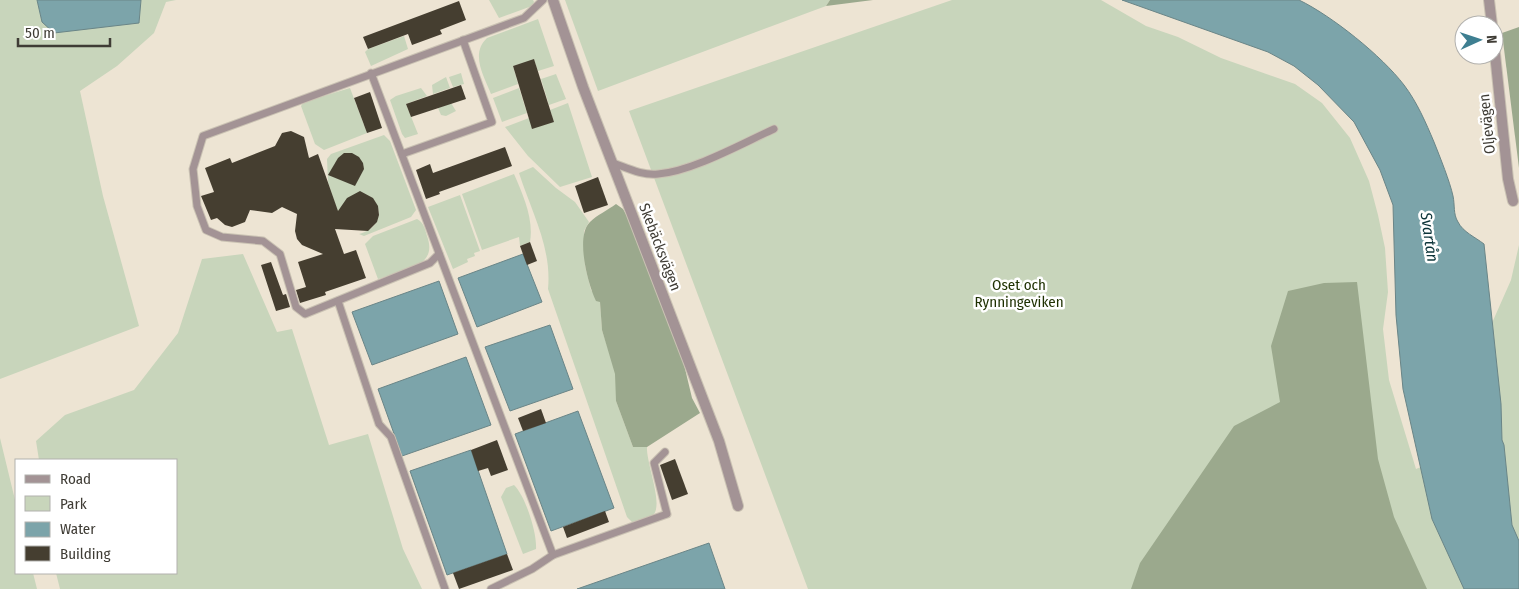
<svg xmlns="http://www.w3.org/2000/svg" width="1519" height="589" font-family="'Fira Sans Condensed',sans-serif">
<rect width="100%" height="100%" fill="#ede4d3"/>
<g fill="#c8d5bb">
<polygon points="0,0 37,0 42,22 139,23 141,0 176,0 166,2 154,33 117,66 80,91 103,196 139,326 0,379"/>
<polygon points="489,0 533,0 534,2 532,6 499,18"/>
<polygon points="565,0 830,0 826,6 598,91"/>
<polygon points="952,0 1101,0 1146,26 1178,37 1221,58 1295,84 1322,103 1350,138 1369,181 1378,215 1385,248 1388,292 1383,329 1389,380 1416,469 1428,464 1494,344 1492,323 1511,280 1519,245 1519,589 808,589 629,111"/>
<path d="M538,19L554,66L538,71L534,60L513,66L518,84L491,94C484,76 470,54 487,38Z"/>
<polygon points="404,36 408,49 371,66 365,52 368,49"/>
<polygon points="461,73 464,84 453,87 449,77"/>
<polygon points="556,74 566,99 549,105 541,79"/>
<polygon points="446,77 450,88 433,94 432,85"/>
<polygon points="350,88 367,133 324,150 315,144 301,106 304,102"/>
<polygon points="421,88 427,96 406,104 418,134 405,138 402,134 390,100 396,96"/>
<polygon points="519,88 527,113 502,122 493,98"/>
<polygon points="451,103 456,111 446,116 441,115 438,108"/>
<polygon points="568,103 592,177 560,187 528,156 505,127 529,118 554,122 550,110"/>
<path d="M384,135L390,141L416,210L411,217L364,236L359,234C404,221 361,165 338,213L328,182L327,159L331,154Z"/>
<path d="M533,167L556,188L575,202L589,222L584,231V241L585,266L591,290L600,301L602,330L616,374V401L633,447H647C646,464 665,507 652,516C646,519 638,520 632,522L627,517L548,289C552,247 531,211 519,173Z"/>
<path d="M514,174C523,195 534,219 530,242L520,246L519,237L482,250L462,194Z"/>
<polygon points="460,195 480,251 474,253 475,256 467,259 468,262 453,269 428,207"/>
<path d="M417,219C424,223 425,229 427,236C439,268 401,271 378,279L365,244L373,236Z"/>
<polygon points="243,254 277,332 292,329 329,445 368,434 403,549 422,589 60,589 56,573 176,573 176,460 39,460 36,441 65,415 134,390 178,333 202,259"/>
<polygon points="0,438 16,504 16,573 33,573 37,589 0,589"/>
<path d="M514,485C526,497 537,533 536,549L523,554L501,497L506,488Z"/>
</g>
<g fill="#9ba98d">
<polygon points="830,0 873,0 826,6"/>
<polygon points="1519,27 1519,168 1502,33"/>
<path d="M616,204L623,209L630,221L671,310L692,398L700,413L647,447H633L616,401L615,374L602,330L600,302L596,301C588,285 575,236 590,222C597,215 608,210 616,204Z"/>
<polygon points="1357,282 1378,459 1394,517 1427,589 1131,589 1140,563 1234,426 1280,402 1271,346 1288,291 1324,283"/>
</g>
<g fill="#7ca4aa" stroke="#6a8587">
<polygon points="37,0 141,0 139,23 54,33 42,22"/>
<path d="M1122,0H1299C1332,16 1382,56 1404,85C1417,102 1426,123 1434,142C1440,157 1450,182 1453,196C1455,205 1453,214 1458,222C1463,232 1475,237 1484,244L1501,404L1502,440L1504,445L1512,525L1519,541V589H1464L1432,519L1403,389L1396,315L1393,205L1380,170L1354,122L1318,85L1294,66L1268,52Z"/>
<polygon points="523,254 542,302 477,327 458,278"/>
<polygon points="439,281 458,334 372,365 352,312"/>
<polygon points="550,325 573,389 510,411 485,347"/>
<polygon points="466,357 491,425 402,456 378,389"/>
<polygon points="578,411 614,508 551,531 515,434"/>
<polygon points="471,450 507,554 447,575 410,471"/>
<polygon points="709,543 725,589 577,589"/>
</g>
<g fill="#453e30">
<polygon points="459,1 466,20 440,30 442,34 412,45 408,34 368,49 363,37"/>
<polygon points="534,59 554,122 532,129 513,66"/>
<polygon points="461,85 466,99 411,117 406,104"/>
<polygon points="370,92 382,128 367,133 354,98"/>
<polygon points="291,131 304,137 309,158 318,154 338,211 347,198 360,191 373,198 378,206 379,215 377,222 368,231 335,229 344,254 356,250 366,278 325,292 326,295 300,303 296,290 306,287 298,262 323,254 302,245 297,239 295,231 297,214 282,207 272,213 250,210 245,222 232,227 225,225 217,218 211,220 201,196 214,192 205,168 230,158 232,163 275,146 282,133"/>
<polygon points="505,147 512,166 439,192 440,194 426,199 416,170 430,164 433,173"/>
<polygon points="344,153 352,153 359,157 363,163 364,169 355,186 328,175 338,158"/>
<polygon points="598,177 608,205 584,213 575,186"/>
<polygon points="530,242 537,261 527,265 520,246"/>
<polygon points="271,262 283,295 286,294 290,307 276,311 261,265"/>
<polygon points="541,409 546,423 523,431 518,418"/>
<polygon points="497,440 508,470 491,476 488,468 478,471 471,450"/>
<polygon points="675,459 688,494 672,500 660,465"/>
<polygon points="605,511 609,522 567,538 563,527"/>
<polygon points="507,554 513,570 459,589 453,573"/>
</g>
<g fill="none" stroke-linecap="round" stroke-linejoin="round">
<g stroke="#cac2b3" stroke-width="9">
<g id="lane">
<polyline points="371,73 553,555"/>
<polyline points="402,154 492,122 463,40"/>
<path d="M613,163C627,168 643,176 658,174C693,171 741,144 774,129"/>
<polyline points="439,254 430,263 305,314 296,307 280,254 263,241 222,237 206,230 197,206 193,169 203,136 524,18 543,0"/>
<polyline points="338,301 379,424 391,437 445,589"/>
<polyline points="491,589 532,569 553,555 667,514 654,463 665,452"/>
</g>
</g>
<g stroke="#cac2b3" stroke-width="12">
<g id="street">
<polyline points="553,0 583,87 719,441 738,506"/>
<polyline points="1489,0 1492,25"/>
<polyline points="1494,44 1508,179 1513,201"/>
</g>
</g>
<use href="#lane" stroke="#a39395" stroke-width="7"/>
<use href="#street" stroke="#a39395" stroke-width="10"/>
</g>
<g text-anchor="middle" stroke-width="5" stroke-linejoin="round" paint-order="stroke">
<g font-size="15" fill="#3f3c35" stroke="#fff">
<text transform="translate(1487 124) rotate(-96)" y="5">Oljevägen</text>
<text transform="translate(660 247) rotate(69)" y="5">Skebäcksvägen</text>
</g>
<g font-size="15" fill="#1e3001" stroke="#fff">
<text x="1019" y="290">Oset och<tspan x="1019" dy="17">Rynningeviken</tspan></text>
</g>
<g font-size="16" font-style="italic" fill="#0c3439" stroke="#fff">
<text transform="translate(1430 237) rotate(82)" y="6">Svartån</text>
</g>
</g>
<rect x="15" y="459" width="162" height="115" fill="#ffffff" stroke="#b2b1ae"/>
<rect x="25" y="475" width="25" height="8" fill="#a39395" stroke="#b2b1ae"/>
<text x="60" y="484" font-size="15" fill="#3f3c35">Road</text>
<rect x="25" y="496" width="25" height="15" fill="#c8d5bb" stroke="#b2b1ae"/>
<text x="60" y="509" font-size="15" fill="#3f3c35">Park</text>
<rect x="25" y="522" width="25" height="15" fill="#7ca4aa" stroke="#b2b1ae"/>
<text x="60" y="534" font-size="15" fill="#3f3c35">Water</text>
<rect x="25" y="546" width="25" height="15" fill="#453e30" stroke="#b2b1ae"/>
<text x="60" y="559" font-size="15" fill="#3f3c35">Building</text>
<g transform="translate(1479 40) rotate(87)"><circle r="24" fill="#ffffff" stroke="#b2b1ae"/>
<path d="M0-4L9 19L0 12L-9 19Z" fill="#3e7f91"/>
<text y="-8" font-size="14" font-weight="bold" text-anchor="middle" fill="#3f3c35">N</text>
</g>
<path d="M18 38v8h92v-8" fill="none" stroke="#3f3c35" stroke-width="2.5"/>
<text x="25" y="38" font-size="15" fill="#3f3c35" stroke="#ffffff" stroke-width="4" paint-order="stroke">50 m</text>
</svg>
